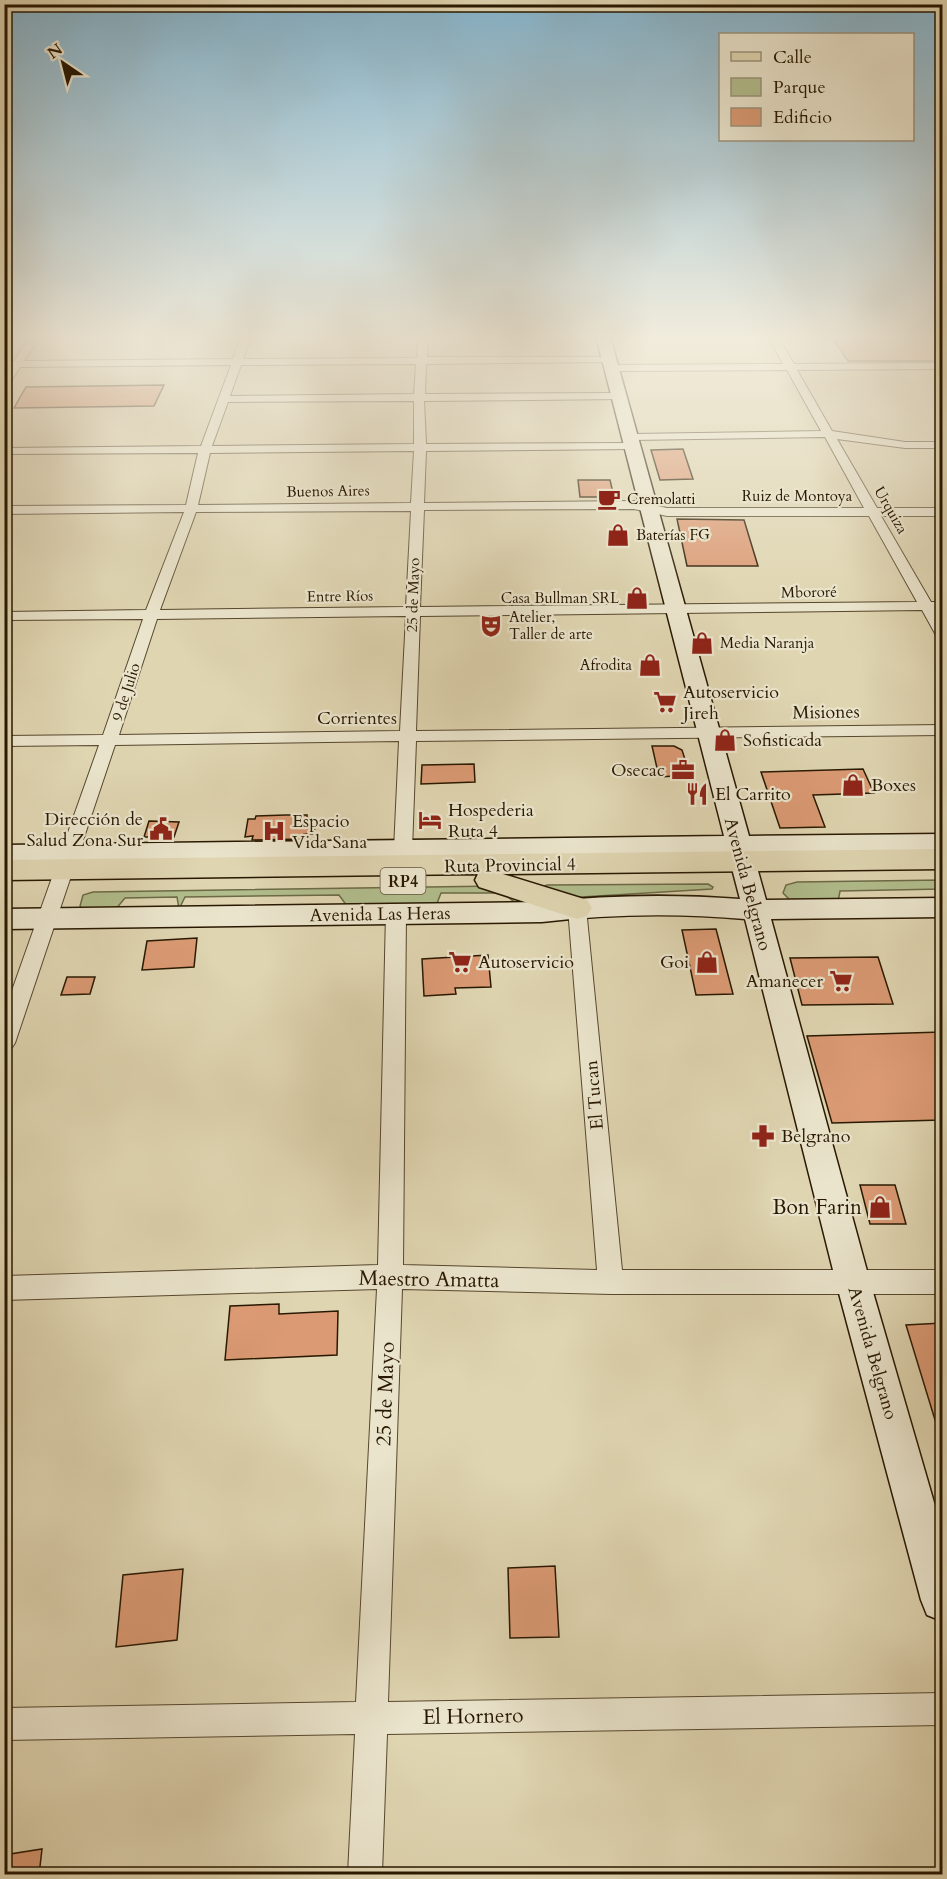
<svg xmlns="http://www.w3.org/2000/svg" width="947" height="1879" font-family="Cardo,serif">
<rect width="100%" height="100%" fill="#dfd5b1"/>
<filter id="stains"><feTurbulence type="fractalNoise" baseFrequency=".00333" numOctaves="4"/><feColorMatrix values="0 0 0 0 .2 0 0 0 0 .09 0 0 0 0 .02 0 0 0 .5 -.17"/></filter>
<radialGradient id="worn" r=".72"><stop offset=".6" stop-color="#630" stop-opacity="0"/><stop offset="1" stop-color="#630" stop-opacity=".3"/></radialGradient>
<g fill="#b1bd8c" stroke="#6c6a46" stroke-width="1.5">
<polygon points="942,880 942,889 840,891 838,902 791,901 783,893 786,885 797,882"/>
<polygon points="708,884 713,887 712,889 565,898 542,887 547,885"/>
<polygon points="497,886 541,900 517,904 503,893 441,893 436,906 347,906 339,895 185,897 179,909 177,897 125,898 115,910 83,910 80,906 83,895 93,892"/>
</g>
<g fill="#db9a74" stroke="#281801" stroke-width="1.5">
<polygon points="834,340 935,340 942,349 942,361 848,361"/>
<polygon points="164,385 154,406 14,408 26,387"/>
<polygon points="683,449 693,479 660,480 651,450"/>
<polygon points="578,480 610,480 614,497 580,497"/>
<polygon points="677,519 744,520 758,566 687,566"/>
<polygon points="652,746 674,746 682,750 690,775 659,777"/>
<polygon points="474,764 475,782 421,784 422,765"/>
<polygon points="863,769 874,793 813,795 825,827 780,828 761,772"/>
<polygon points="286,815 307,815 307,818 316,818 314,834 304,834 304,839 252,840 253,836 245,837 248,819 255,819 256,816"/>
<polygon points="149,821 179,822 174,837 144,837"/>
<polygon points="716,929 733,994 696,995 682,930"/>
<polygon points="197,938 194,967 142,970 147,941"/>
<polygon points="488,955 491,987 455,988 456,994 424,996 422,959"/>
<polygon points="878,957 893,1004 802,1005 790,958"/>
<polygon points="67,977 95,977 90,994 61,995"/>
<polygon points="942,1032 942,1120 832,1123 807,1036"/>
<polygon points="860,1185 895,1185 906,1224 870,1224"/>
<polygon points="279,1304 279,1314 338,1311 337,1355 225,1360 230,1306"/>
<polygon points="942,1323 942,1433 939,1433 906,1325"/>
<polygon points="555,1566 559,1637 510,1638 508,1568"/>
<polygon points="183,1569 177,1640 116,1647 123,1575"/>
<polygon points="42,1849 39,1875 4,1875 4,1855"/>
</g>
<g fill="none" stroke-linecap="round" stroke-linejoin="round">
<g stroke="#56472d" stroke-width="2">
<g id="minor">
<path d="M28,340H38L24,361L233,359L240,340H250L243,359L417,358L418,340H428L427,357H614L615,359L610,362L426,364L425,394L621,393L626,396L621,399L424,401L426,444L634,443L640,446L634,449L426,451L424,503L634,501L667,508H864L825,437L632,440L626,437L632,434L821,431L787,370L614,371L609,368L614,365L783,364L770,340H780L794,364L942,363V369L797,370L832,431L905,442H942V448H905L837,439L877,508H942V516H881L931,602H942V610H936L942,622V638L937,637L922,610L420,616L416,731L942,725V735L416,741L412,850L409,854L403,856L397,854L394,850L399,741L115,745L15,1043L11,1049L4,1052V1013L99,745L4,746V736L103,735L143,619L4,620V612L146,610L184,512L4,514V506L186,505L198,453L4,454V448L201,446L231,365L20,367L8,386L4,387V375L10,367H4V361H14ZM416,364L414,394L230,396L241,365ZM414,401V444L212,446L228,402ZM414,451L411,503L198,505L210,453ZM634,509L667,516H869L917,602L420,607L424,510ZM411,511L406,607L160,610L196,512ZM406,616L400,731L119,735L157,619Z"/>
<polygon points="577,901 584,903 586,908 622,1270 942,1270 942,1294 611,1294 402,1289 388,1702 942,1693 942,1725 387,1734 382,1874 348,1874 355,1734 4,1740 4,1708 356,1702 377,1289 4,1300 4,1276 378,1265 386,913 389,908 396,906 403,908 406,913 403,1265 597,1270 568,908 570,903"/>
</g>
</g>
<g stroke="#281801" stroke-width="3">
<path id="secondary" d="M597,340H611L749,836L942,834V851L753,853L766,900L942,898V917L771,919L870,1282L942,1530V1621L927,1615L921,1600L836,1282L745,919C678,913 609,914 542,922L4,929V909L542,902C607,895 675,894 740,899L728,853L4,863V845L724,836Z"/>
</g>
<g stroke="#281801" stroke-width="3">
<polygon id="primary" points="942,849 942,869 503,874 587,900 592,908 587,916 577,919 479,887 475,880 478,874 4,880 4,860"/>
</g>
<use href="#minor" fill="#eae4cc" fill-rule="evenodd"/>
<use href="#secondary" fill="#eae4cc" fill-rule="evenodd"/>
<use href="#primary" fill="#dfd5b1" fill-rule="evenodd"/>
</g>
<linearGradient id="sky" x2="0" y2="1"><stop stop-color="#86b6cf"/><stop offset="0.56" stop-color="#f1ecdc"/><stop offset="1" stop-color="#f1ecdc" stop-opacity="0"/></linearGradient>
<rect width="947" height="603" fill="url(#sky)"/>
<defs>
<g id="cafe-bare" transform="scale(1.8)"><path d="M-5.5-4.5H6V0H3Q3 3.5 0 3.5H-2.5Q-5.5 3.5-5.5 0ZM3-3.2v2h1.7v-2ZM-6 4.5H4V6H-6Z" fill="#8f2418" stroke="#eae4cc" stroke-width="2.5" paint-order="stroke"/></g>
<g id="shop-bare" transform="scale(1.8)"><path d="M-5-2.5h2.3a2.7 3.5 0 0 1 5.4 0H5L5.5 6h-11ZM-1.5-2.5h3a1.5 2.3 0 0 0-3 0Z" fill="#8f2418" stroke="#eae4cc" stroke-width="2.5" paint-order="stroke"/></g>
<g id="theatre-bare" transform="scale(1.8)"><path d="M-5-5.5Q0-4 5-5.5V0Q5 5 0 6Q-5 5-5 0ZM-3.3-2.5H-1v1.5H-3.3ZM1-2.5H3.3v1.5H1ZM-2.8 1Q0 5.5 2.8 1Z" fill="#8f2418" stroke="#eae4cc" stroke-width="2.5" paint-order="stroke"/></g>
<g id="supermarket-bare" transform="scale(1.8)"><path d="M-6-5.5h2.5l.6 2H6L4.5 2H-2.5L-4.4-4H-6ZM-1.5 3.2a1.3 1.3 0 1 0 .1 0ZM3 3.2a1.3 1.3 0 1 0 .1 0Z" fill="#8f2418" stroke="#eae4cc" stroke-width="2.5" paint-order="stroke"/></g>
<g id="office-bare" transform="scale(1.8)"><path d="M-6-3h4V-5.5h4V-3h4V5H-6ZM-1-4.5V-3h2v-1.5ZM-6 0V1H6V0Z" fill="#8f2418" stroke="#eae4cc" stroke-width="2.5" paint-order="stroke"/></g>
<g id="restaurant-bare" transform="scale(1.8)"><path d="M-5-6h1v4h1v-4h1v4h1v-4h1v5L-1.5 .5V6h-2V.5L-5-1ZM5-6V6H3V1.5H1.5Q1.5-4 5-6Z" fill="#8f2418" stroke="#eae4cc" stroke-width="2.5" paint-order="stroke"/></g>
<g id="hotel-bare" transform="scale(1.8)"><path d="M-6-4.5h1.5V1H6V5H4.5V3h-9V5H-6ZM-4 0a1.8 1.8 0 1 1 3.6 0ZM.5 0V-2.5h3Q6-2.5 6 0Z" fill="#8f2418" stroke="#eae4cc" stroke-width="2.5" paint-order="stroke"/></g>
<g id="civic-bare" transform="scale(1.8)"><path d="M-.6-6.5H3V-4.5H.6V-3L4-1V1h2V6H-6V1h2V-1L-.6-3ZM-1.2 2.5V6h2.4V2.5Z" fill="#8f2418" stroke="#eae4cc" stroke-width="2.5" paint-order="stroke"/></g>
<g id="hospital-bare" transform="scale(1.8)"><path d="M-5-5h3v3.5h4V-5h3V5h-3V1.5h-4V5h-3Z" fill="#8f2418" stroke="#eae4cc" stroke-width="2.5" paint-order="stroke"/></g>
<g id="pharmacy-bare" transform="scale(1.8)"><path d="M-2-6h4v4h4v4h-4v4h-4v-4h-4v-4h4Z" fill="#8f2418" stroke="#eae4cc" stroke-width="2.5" paint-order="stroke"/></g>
</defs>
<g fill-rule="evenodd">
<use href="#cafe-bare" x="609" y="499"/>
<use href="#shop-bare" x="618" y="535"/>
<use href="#shop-bare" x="637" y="598"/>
<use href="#theatre-bare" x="491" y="626"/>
<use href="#shop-bare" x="702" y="643"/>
<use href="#shop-bare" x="650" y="665"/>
<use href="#supermarket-bare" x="665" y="702"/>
<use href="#shop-bare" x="725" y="740"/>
<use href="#office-bare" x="683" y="770"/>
<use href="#shop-bare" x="853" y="785"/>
<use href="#restaurant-bare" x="697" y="794"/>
<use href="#hotel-bare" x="430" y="820"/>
<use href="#civic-bare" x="161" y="829"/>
<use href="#hospital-bare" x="274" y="831"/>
<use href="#supermarket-bare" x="460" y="962"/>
<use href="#shop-bare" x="707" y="962"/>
<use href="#supermarket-bare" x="841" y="981"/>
<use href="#pharmacy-bare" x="763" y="1136"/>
<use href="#shop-bare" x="880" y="1207"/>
</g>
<g text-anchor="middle" stroke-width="4.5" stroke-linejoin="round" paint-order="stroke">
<g font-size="15" fill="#281801" stroke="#eae4cc">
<text transform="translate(328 491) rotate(-1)" y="5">Buenos Aires</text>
<text x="797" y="501">Ruiz de Montoya</text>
<text transform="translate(891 510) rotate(60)" y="5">Urquiza</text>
<text transform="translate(809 592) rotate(-1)" y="5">Mbororé</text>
<text transform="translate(413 595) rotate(-88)" y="5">25 de Mayo</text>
<text transform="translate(340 596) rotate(-1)" y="5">Entre Ríos</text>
<text transform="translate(126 692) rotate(-72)" y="5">9 de Julio</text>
</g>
<g font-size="15" fill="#281801" stroke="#eae4cc" text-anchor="start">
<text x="627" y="504">Cremolatti</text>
<text x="636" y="540">Baterías FG</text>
<text x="619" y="603" text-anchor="end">Casa Bullman SRL</text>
<text x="509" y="622">Atelier,<tspan x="509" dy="17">Taller de arte</tspan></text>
<text x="720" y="648">Media Naranja</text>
<text x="632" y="670" text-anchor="end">Afrodita</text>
</g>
<rect fill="#eae4cc" stroke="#62553e" stroke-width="1.5" x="380.5" y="868" width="45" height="26" rx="4.5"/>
<g font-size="16" font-weight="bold" fill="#281801">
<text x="403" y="887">RP4</text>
</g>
<g font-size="18" fill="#281801" stroke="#eae4cc" text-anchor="start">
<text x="683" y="698">Autoservicio<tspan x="683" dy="21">Jireh</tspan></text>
<text x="743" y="746">Sofisticada</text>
<text x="665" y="776" text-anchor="end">Osecac</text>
<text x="871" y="791">Boxes</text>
<text x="715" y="800">El Carrito</text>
<text x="448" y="816">Hospederia<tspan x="448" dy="21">Ruta 4</tspan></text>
<text x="143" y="825" text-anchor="end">Dirección de<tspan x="143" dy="21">Salud Zona Sur</tspan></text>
<text x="292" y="827">Espacio<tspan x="292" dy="21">Vida Sana</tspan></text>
<text x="478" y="968">Autoservicio</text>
<text x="689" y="968" text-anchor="end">Goi</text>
<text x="823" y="987" text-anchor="end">Amanecer</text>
<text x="781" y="1142">Belgrano</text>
</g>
<g font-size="18" fill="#281801" stroke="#eae4cc">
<text transform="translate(826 712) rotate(-1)" y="6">Misiones</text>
<text x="357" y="724">Corrientes</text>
<text transform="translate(510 865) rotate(-1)" y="6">Ruta Provincial 4</text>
<text transform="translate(748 884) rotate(75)" y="6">Avenida Belgrano</text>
<text transform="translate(380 914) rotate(-1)" y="6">Avenida Las Heras</text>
<text transform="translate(594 1095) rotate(-95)" y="6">El Tucan</text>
<text transform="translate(873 1353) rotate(74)" y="6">Avenida Belgrano</text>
</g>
<g font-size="21" fill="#281801" stroke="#eae4cc" text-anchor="end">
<text x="862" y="1214">Bon Farin</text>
</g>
<g font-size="21" fill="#281801" stroke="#eae4cc">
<text transform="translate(429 1279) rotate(1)" y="7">Maestro Amatta</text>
<text transform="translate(385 1394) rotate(-88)" y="7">25 de Mayo</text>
<text transform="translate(473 1716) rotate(-1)" y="7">El Hornero</text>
</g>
</g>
<rect width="947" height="1879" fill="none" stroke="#dfd5b1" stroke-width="24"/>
<rect x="6" y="6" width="935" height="1867" fill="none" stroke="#281801" stroke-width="3"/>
<rect x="12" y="12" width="923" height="1855" fill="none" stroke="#281801" stroke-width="1.5"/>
<rect x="719" y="33" width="195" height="108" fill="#eae4cc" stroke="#9c927b" stroke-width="1.5"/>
<rect x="731" y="52" width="30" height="9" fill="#dfd5b1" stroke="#9c927b" stroke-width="1.5"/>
<text x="773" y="63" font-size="18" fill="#281801">Calle</text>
<rect x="731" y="78" width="30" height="18" fill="#b1bd8c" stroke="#9c927b" stroke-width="1.5"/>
<text x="773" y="93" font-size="18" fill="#281801">Parque</text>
<rect x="731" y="108" width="30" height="18" fill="#db9a74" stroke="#9c927b" stroke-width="1.5"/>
<text x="773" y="123" font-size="18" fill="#281801">Edificio</text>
<g transform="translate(63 63) rotate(325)" stroke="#eae4cc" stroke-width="4.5" paint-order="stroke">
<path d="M0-4.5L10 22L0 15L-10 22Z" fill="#281801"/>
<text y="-9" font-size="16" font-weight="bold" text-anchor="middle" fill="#281801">N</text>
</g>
<rect width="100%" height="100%" filter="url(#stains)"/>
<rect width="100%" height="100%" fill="url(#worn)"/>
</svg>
